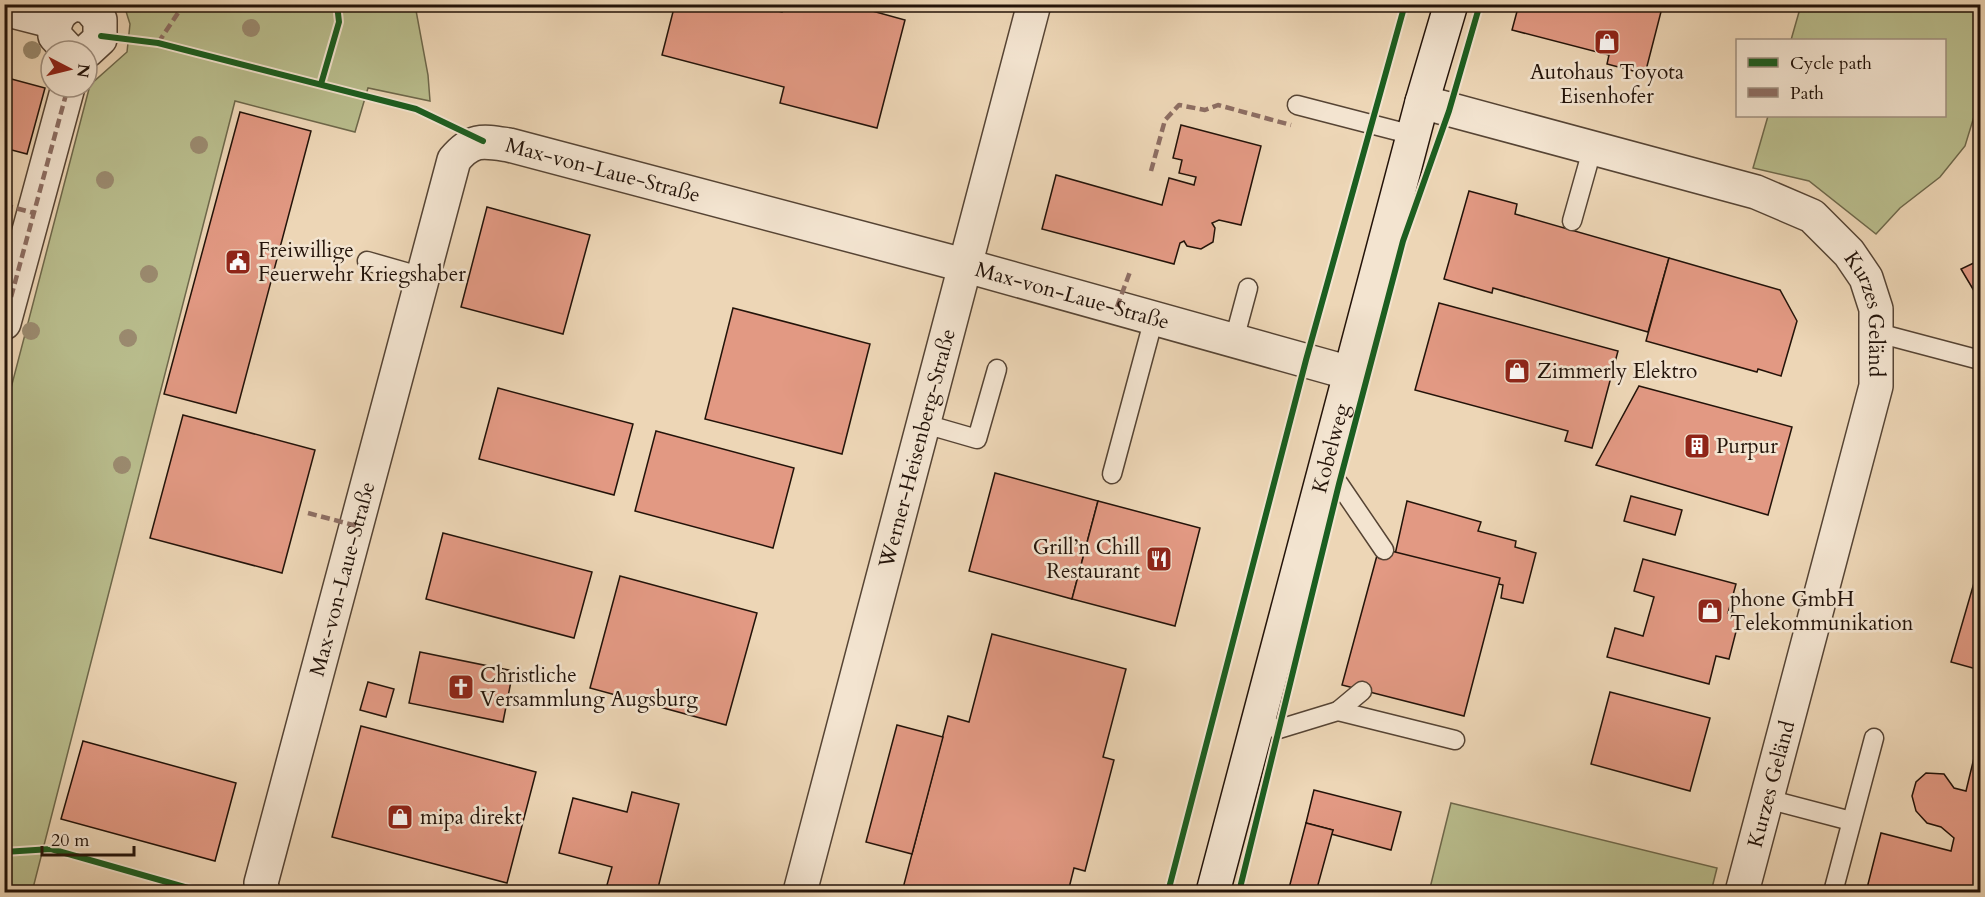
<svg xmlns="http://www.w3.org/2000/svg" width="1985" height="897" font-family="Cardo,serif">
<rect width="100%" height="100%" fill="#edd6b6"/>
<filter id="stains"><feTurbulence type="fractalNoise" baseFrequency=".00333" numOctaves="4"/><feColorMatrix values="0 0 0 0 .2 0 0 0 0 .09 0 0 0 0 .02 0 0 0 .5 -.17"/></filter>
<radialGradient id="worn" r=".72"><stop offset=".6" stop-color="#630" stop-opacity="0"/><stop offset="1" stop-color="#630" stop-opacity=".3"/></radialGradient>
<g fill="#b9bd8d" stroke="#6e684b" stroke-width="1.5">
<polygon points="124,5 415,5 428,75 430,101 368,88 355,132 235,101 32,892 5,892 5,411 90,85 127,52 130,24"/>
<polygon points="1801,5 1980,5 1980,97 1965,146 1940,177 1900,208 1876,234 1809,181 1753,168 1768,116 1944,116 1944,40 1791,40"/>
<polygon points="1451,803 1717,868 1711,892 1429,892"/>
</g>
<g fill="#e29983" stroke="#231309" stroke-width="1.5">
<polygon points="675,4 753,4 782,12 784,4 847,4 905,20 877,128 780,103 784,87 662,55"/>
<polygon points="1519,4 1663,4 1645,74 1607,64 1609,55 1512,30"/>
<polygon points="4,77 45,88 27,154 4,148"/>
<polygon points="240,112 311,131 236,413 164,394"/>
<polygon points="1181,125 1261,146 1241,225 1219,220 1212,223 1215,228 1213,242 1201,249 1187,246 1184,241 1180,243 1174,264 1042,229 1056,175 1162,205 1169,178 1194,185 1196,177 1179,173 1182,160 1173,158"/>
<polygon points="1469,191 1517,204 1515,214 1669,258 1648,332 1493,288 1492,293 1444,279"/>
<polygon points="487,207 590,235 563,334 461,307"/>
<polygon points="4,223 11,225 4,248"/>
<polygon points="1669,258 1780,290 1797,321 1781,376 1758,369 1757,372 1646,341"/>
<polygon points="1980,260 1980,301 1961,269"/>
<polygon points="1439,303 1618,351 1592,448 1565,441 1568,431 1415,390"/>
<polygon points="733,308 870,344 842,454 705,419"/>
<polygon points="1639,386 1792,427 1768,515 1596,465"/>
<polygon points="498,388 633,424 614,495 479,459"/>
<polygon points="183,415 315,450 282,573 150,538"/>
<polygon points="656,431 794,468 773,548 635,511"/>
<polygon points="995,473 1098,501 1072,599 969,571"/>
<polygon points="1631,496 1682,510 1675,535 1624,521"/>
<polygon points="1098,501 1200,528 1175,626 1072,599"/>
<polygon points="1407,501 1481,522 1478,531 1516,541 1515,547 1536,553 1523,603 1501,598 1503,585 1394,559"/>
<polygon points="443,533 592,572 574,638 426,599"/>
<polygon points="1379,548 1500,578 1464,716 1342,685"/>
<polygon points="1643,559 1736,584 1728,613 1740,616 1729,659 1716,656 1709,684 1607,657 1615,628 1643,636 1654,597 1634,591"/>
<polygon points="1980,573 1980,670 1951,662 1976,576"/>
<polygon points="620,576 757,613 726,725 590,688"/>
<polygon points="992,634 1126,669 1103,757 1114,760 1085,871 1074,868 1068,892 902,892 948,716 969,722"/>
<polygon points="420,652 513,671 503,722 409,703"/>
<polygon points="368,682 394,689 386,717 360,710"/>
<polygon points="1610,692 1710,718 1690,791 1591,764"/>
<polygon points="897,725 943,737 912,854 866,842"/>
<polygon points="361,726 536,772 507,883 332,837"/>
<polygon points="1980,733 1980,892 1866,892 1881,833 1951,851 1954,838 1941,827 1927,823 1916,811 1912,796 1916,782 1926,773 1944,774 1954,788 1966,791"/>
<polygon points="83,741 236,783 215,861 61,819"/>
<polygon points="1314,790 1401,812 1391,850 1331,834 1333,830 1306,823"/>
<polygon points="632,792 679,804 657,892 605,892 612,867 559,853 573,798 627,812"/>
<polygon points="1306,823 1333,830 1316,892 1288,892"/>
</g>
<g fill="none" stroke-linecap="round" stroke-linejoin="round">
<g stroke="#564434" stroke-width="21">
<g id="service">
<polyline points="1297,105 1413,135"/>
<polyline points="1572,221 1592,150"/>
<polyline points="367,261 423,277"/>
<polyline points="1878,333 1980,360"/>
<polyline points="1234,340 1248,288"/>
<polyline points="925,424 977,439 997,369"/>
<polyline points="1112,474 1154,318"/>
<polyline points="1322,477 1339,484 1384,550"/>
<polyline points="1338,711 1362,691"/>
<polyline points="1257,724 1279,729 1338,711 1455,740"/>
<polyline points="1767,799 1851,821"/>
<polyline points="1833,892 1874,738"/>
</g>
</g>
<g stroke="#564434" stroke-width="36">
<g id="minor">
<polyline points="76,4 89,7 100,20 100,39 87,51"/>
<polyline points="4,9 55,22"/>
<path d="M69,51L55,36C53,20 60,9 76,4"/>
<path id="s1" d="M1422,102L1756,192L1812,216L1849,253L1866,278L1876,309V386L1742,892"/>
<polyline points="4,323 68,87"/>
<path id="s2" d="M263,892L261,883L454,160C472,138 483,141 509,145L967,266L1350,373"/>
<path id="s3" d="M800,892L1034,4"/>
</g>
</g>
<g stroke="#231309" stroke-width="36">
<g id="secondary">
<path id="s4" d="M1213,892L1422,102L1451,4"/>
</g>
</g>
<use href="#service" stroke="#f3e4d0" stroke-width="18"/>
<use href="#minor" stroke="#f3e4d0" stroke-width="33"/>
<use href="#secondary" stroke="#f3e4d0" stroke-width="33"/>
<g stroke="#8d6e63" stroke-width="4.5" stroke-dasharray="9 4.5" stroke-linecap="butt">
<polyline points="158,43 184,4"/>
<polyline points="1151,171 1165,120 1179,105 1205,110 1218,105 1291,125"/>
<polyline points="4,205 34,213"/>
<polyline points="1117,307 1131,269"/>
<polyline points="4,323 68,87"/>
<polyline points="308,513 357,526"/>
</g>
<g stroke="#f3e4d0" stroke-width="10">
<g id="cycleway">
<polyline points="101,36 158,43 416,109 483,141"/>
<polyline points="321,84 339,22 337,4"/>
<polyline points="4,852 51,849 202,892"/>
<polyline points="1168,892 1306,360 1405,4"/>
<polyline points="1239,892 1339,484 1403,241 1449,111 1480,4"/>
</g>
</g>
<use href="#cycleway" stroke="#1b5e20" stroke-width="6"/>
</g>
<g fill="#9b8b70">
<circle cx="251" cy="28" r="9"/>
<circle cx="32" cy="50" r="9"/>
<circle cx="199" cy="145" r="9"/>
<circle cx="105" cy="180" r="9"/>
<circle cx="149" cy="274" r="9"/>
<circle cx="31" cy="331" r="9"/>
<circle cx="128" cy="338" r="9"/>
<circle cx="122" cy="465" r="9"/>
</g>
<defs>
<g id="shop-square" transform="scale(1.35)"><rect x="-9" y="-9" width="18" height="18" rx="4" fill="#8f2418" stroke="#f3e4d0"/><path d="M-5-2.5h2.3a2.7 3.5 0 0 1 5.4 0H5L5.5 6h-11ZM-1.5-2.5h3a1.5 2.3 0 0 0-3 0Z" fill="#fff"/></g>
<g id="civic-square" transform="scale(1.35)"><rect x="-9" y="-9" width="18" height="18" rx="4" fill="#8f2418" stroke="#f3e4d0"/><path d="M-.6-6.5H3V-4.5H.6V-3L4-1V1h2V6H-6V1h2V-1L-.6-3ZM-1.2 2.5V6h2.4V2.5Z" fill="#fff"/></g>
<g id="building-square" transform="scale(1.35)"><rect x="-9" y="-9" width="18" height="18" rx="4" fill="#8f2418" stroke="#f3e4d0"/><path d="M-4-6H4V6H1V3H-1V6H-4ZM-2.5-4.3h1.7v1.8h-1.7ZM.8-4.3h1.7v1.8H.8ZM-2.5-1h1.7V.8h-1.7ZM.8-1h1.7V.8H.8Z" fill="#fff"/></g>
<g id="restaurant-square" transform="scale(1.35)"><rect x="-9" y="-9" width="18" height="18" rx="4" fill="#8f2418" stroke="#f3e4d0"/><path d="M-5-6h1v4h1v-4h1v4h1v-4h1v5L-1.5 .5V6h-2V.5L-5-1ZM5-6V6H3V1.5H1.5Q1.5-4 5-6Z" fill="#fff"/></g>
<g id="church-square" transform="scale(1.35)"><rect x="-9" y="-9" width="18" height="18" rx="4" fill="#8f2418" stroke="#f3e4d0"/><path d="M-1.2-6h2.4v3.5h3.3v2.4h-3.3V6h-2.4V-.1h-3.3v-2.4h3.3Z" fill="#fff"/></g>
</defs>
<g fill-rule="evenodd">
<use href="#shop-square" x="1607" y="42"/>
<use href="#civic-square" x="238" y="262"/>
<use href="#shop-square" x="1517" y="371"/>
<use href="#building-square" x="1697" y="446"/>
<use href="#restaurant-square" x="1159" y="559"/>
<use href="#shop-square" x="1710" y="611"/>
<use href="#church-square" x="461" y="687"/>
<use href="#shop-square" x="400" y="817"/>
</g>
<g text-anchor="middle" stroke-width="5" stroke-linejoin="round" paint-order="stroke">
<g font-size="21" fill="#231309" stroke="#f3e4d0" text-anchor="start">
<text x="1607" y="79" text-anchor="middle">Autohaus Toyota<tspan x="1607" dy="24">Eisenhofer</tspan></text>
<text x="258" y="257">Freiwillige<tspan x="258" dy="24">Feuerwehr Kriegshaber</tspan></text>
<text x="1537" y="378">Zimmerly Elektro</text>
<text x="1716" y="453">Purpur</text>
<text x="1140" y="554" text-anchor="end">Grill’n Chill<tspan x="1140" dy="24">Restaurant</tspan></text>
<text x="1730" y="606">phone GmbH<tspan x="1730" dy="24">Telekommunikation</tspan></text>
<text x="480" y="682">Christliche<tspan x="480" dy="24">Versammlung Augsburg</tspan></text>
<text x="420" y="824">mipa direkt</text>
</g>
<g font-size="21" fill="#231309" stroke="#f3e4d0">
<text dy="7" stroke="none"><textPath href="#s2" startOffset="916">Max-von-Laue-Straße</textPath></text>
<text dy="7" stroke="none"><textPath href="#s2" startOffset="1402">Max-von-Laue-Straße</textPath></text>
<text dy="7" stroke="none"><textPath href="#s1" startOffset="525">Kurzes Geländ</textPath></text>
<text dy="7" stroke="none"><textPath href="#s4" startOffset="459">Kobelweg</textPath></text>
<text dy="7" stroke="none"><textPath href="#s3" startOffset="459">Werner-Heisenberg-Straße</textPath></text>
<text dy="7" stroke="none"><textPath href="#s2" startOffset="324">Max-von-Laue-Straße</textPath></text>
<text transform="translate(1771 784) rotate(-75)" y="7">Kurzes Geländ</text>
</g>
</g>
<rect width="1985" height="897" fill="none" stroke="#edd6b6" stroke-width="24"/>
<rect x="6" y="6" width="1973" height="885" fill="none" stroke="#231309" stroke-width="3"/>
<rect x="12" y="12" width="1961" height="873" fill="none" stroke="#231309" stroke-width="1.5"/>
<rect x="1736" y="39" width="210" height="78" fill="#f3e4d0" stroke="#a09080" stroke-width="1.5"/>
<rect x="1748" y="58" width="30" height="9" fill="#1b5e20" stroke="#a09080" stroke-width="1.5"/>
<text x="1790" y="69" font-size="18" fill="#231309">Cycle path</text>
<rect x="1748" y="88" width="30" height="9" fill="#8d6e63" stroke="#a09080" stroke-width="1.5"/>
<text x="1790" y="99" font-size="18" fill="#231309">Path</text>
<g transform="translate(69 69) rotate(97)"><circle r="28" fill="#f3e4d0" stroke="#a09080" stroke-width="1.5"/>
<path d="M0-4.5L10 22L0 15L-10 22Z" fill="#8f2418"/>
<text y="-9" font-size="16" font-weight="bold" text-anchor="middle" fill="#231309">N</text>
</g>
<path d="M42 846v9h92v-9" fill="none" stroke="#231309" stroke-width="3"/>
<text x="51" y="846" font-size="18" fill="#231309" stroke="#f3e4d0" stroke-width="4.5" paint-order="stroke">20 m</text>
<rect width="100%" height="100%" filter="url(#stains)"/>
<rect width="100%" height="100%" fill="url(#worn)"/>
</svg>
